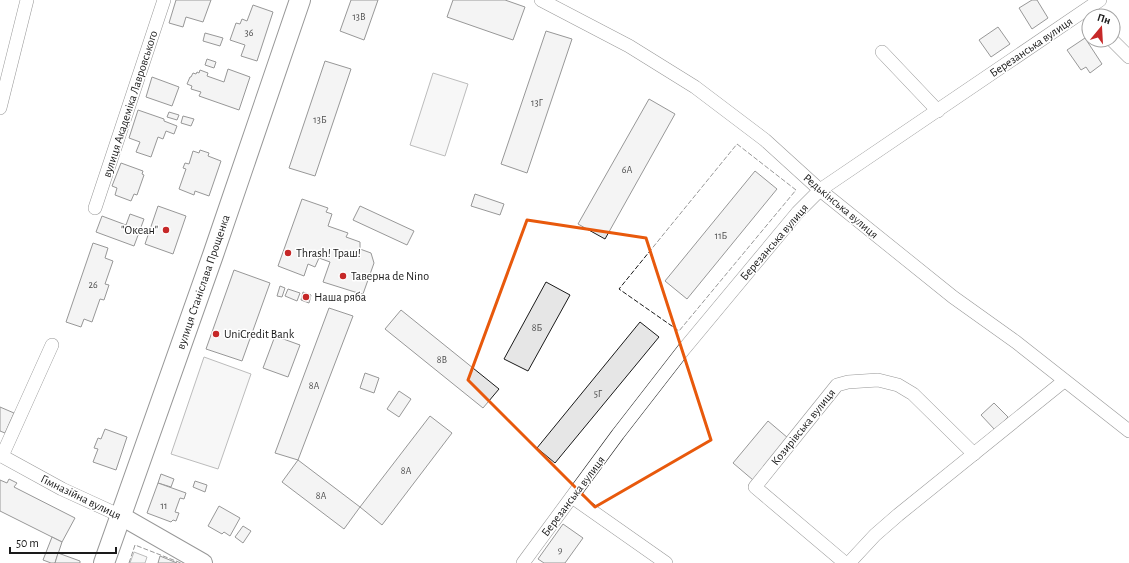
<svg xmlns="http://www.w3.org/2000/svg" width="1129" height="563" font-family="'Alegreya Sans',sans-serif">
<rect width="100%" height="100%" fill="#fff"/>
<g fill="#ededed" stroke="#6a6a6a">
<polygon points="433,73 468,84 445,156 410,145"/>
<polygon points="204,357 251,374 218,469 171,454"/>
<polygon points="134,552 147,557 145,563 130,563"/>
</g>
<g fill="#e6e6e6" stroke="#1a1a1a">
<polygon points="176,0 211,0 203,22 186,17 183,27 169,23"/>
<polygon points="351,0 378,0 364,40 340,31"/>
<polygon points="453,0 505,0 525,7 513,40 447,17"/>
<polygon points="1032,0 1037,0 1048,18 1032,29 1019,8"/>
<polygon points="253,5 273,12 257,61 241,56 245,45 230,40 236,23 240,24 242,19 247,21"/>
<polygon points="998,27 1010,44 991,57 979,40"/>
<polygon points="546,31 572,39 527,173 501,164"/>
<polygon points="205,33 223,38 220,46 203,41"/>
<polygon points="1085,38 1102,64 1090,73 1086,67 1081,70 1067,50"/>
<polygon points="207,59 216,62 214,68 205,65"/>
<polygon points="325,61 351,69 315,176 289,168"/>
<polygon points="228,69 250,77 239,110 199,96 201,92 191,89 192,86 187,84 190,77 191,77 193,73 196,74 197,72 199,73 200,70 208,73 207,76 224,82"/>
<polygon points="152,77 179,87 172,106 146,97"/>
<polygon points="649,99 675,114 605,239 578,224"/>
<polygon points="138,110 164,119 164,121 177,126 174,134 166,131 163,139 158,137 151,157 136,152 140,142 129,138"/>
<polygon points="169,112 179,115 177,120 167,117"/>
<polygon points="183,116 194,119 191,126 181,123"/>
<polygon points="200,150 209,153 208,156 221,161 209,196 195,191 194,195 179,189 186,169 183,168 185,163 189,164 193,151 199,153"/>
<polygon points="121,163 143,171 142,174 144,175 137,195 134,194 131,201 115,195 117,188 112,186"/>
<polygon points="755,171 777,189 687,299 665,281"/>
<polygon points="475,194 504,204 500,215 471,206"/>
<polygon points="302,199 328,208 326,212 332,214 328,226 348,233 346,237 360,242 360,249 371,253 374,263 363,294 358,293 323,282 330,262 319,258 315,267 308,264 304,276 278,266"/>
<polygon points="158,206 186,216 173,254 145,244"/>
<polygon points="360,206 414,231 407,245 353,220"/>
<polygon points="130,214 144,219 134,246 96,232 102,216 126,225"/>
<polygon points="93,243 108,248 105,258 113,261 105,284 109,285 104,300 100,299 92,322 84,319 81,327 66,322"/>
<polygon points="234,270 270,283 242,361 206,349"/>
<polygon points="546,282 570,295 528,371 504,359"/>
<polygon points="280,286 285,288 282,297 277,296"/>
<polygon points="288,289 300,293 297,301 285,296"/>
<polygon points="303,292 311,295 309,303 301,300"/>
<polygon points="329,308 353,316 298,460 275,453"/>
<polygon points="401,310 499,389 483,408 385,329"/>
<polygon points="640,322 659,337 555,463 537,448"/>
<polygon points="275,336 300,345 288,377 263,368"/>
<polygon points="365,373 379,378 374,393 360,388"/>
<polygon points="399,391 411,399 399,417 387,409"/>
<polygon points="994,403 1008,417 995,430 981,415"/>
<polygon points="0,407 14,413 5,433 0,431"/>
<polygon points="430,416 452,433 382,525 360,507"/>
<polygon points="768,421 788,438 753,480 733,463"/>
<polygon points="105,429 127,437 116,470 93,462 98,449 94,448 98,438 101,439"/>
<polygon points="298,460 360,507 344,529 282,482"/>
<polygon points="161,474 174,479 171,487 158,483"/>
<polygon points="9,479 17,483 14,487 75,518 62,542 0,511 0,480 7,483"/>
<polygon points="195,481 207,485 205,492 193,487"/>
<polygon points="158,483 186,493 184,499 180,498 175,512 179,513 176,521 173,520 171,522 147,513"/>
<polygon points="219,506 240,518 230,536 224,532 222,534 208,526"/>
<polygon points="563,524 583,538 565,563 544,563 538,559"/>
<polygon points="243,526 251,531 243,543 235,537"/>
<polygon points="52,537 62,542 55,563 51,563 43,560"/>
<polygon points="58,553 80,561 80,563 55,563"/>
<polygon points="160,556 177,563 158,563"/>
</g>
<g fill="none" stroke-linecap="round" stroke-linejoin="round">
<g stroke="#1a1a1a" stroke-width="14">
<g id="street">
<polyline points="541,0 629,46 695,87 765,140 820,190 953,297 1016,342 1129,431"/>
<polyline points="1112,40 1129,57"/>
<polyline points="882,52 938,111"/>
<polyline points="0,108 27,0"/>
<polyline points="95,208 164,0"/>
<polyline points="0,455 62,489 121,516"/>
<polyline points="2,456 52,345"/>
<polyline points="572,497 666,563"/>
<polyline points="523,563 618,434 684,349 798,212 820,190 1100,0"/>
<polyline points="845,563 755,487 837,385 848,382 878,380 898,385 913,394 974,454"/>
<polyline points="849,563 875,535 898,515 1064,381"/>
</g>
</g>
<g stroke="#1a1a1a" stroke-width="20">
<polyline id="secondary" points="121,516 203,563"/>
</g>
<g stroke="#1a1a1a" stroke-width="22">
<polyline id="primary" points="104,563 213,255 300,0"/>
</g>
<use href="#street" stroke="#fff" stroke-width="13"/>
<use href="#secondary" stroke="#fff" stroke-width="18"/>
<use href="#primary" stroke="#fff" stroke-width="20"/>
<g stroke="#1a1a1a" stroke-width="1" stroke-dasharray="5 2" stroke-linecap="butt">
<polygon points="737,144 796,190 679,331 619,289"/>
<polyline points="129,563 135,545 181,563"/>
</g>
</g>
<path d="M0 0H1129V563H0ZM527,220L646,238L711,440L595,507L468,380Z" fill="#fff" fill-opacity=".55" fill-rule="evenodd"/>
<path fill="none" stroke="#e8590c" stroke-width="3" stroke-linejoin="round" d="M527,220L646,238L711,440L595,507L468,380Z"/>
<g fill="#c62828" stroke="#fff" stroke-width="1.5">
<circle cx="166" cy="230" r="4"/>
<circle cx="288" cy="253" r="4"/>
<circle cx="343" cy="276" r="4"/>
<circle cx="306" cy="297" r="4"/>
<circle cx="216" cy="334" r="4"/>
</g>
<g text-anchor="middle" stroke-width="3" stroke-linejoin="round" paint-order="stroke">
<g font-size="10" fill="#4d4d4d">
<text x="359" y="20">13В</text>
<text x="249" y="36">36</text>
<text x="537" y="106">13Г</text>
<text x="320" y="123">13Б</text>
<text x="627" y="173">6А</text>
<text x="721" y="239">11Б</text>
<text x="93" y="288">26</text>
<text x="537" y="331">8Б</text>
<text x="442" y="363">8В</text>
<text x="314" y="389">8А</text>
<text x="598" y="397">5Г</text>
<text x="406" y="474">8А</text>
<text x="321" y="499">8А</text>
<text x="164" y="509">11</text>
<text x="560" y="553">9</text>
</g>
<g font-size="12" fill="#1a1a1a" stroke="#fff">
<text transform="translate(1031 47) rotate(-34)" y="4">Березанська вулиця</text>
<text transform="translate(130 104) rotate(-72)" y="4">вулиця Академіка Лавровського</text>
<text transform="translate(841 206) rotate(40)" y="4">Редькінська вулиця</text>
<text transform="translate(774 242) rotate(-49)" y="4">Березанська вулиця</text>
<text transform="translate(203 282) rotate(-71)" y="4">вулиця Станіслава Прощенка</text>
<text transform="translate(803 427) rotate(-51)" y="4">Козирівська вулиця</text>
<text transform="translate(573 496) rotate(-53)" y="4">Березанська вулиця</text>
<text transform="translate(81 497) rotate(26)" y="4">Гімназійна вулиця</text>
</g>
<g font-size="12" fill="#1a1a1a" stroke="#fff" text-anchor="start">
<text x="158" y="234" text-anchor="end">"Океан"</text>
<text x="296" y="257">Thrash! Траш!</text>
<text x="351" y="280">Таверна de Nino</text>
<text x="314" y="301">Наша ряба</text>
<text x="224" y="338">UniCredit Bank</text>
</g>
</g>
<g transform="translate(1101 28) rotate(18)"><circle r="19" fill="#ffffff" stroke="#a3a3a3"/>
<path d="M0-3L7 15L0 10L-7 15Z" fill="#c62828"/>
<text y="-6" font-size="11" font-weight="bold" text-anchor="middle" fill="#1a1a1a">Пн</text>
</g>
<path d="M10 547v6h106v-6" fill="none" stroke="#1a1a1a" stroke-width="2"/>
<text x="16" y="547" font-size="12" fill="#1a1a1a" stroke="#ffffff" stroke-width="3" paint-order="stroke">50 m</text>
</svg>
